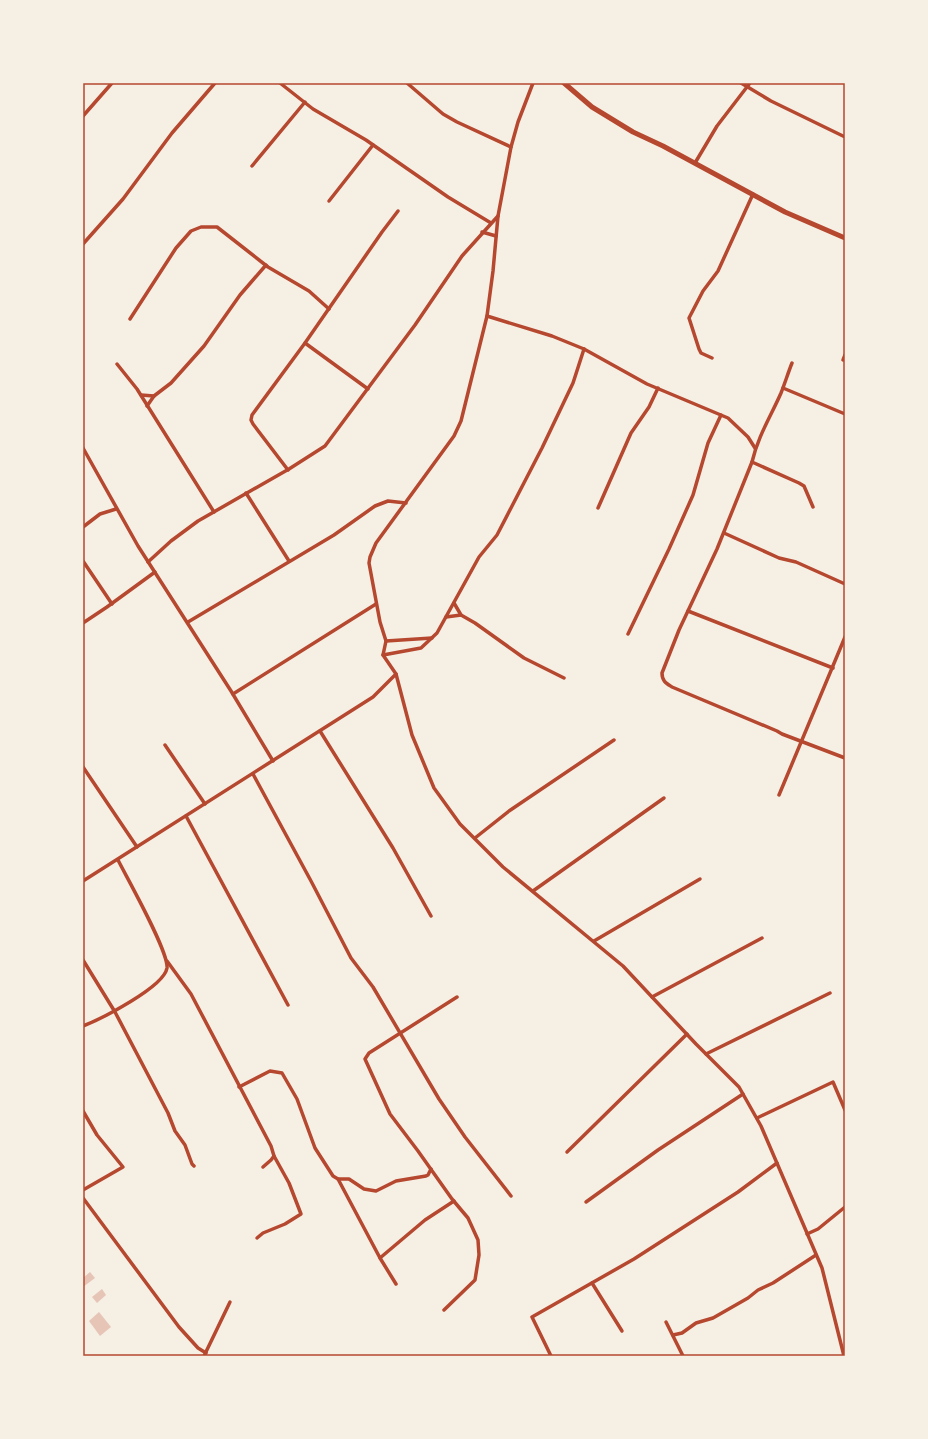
<svg xmlns="http://www.w3.org/2000/svg" width="928" height="1439" font-family="'Golos Text',sans-serif">
<rect width="100%" height="100%" fill="#f6efe4"/>
<g fill="#e6c5b7">
<polygon points="90,1272 95,1278 83,1287 83,1278"/>
<polygon points="102,1289 106,1295 97,1303 92,1297"/>
<polygon points="99,1312 111,1327 100,1336 89,1321"/>
</g>
<g fill="none" stroke-linecap="round" stroke-linejoin="round">
<g stroke="#b5482f" stroke-width="3.5">
<polyline points="280,83 313,109 366,140 448,197 491,223"/>
<polyline points="407,83 443,114 457,122 511,147"/>
<polyline points="533,83 518,122 511,147 498,216 493,271 487,316 461,421 454,436 376,543 370,557 369,563 380,622 386,641 383,655 396,674 412,735 434,788 460,824 503,867 623,966 696,1044 739,1087 761,1126 822,1268 844,1356"/>
<polyline points="741,83 771,101 845,137"/>
<polyline points="83,116 112,83"/>
<polyline points="695,163 717,126 750,83"/>
<polyline points="252,166 305,102"/>
<polyline points="329,201 373,145"/>
<polyline points="482,232 496,236"/>
<polyline points="83,244 123,199 172,133 215,83"/>
<polyline points="487,316 552,336 584,349 647,384 728,418 748,437 755,448"/>
<polyline points="130,319 176,248 191,231 201,227 217,227 268,267 309,291 329,309"/>
<polyline points="305,343 368,389"/>
<polyline points="712,358 701,353 699,349 689,318 703,291 718,271 753,194"/>
<polyline points="843,360 845,355"/>
<path d="M792,363C788,373 785,383 781,393C771,416 758,436 752,462L717,549L679,630L662,673C662,681 666,683 672,687L777,731L782,734L845,758"/>
<polyline points="117,364 137,389 214,512"/>
<polyline points="783,388 845,414"/>
<polyline points="141,395 154,396"/>
<polyline points="147,406 154,396 171,383 204,346 240,295 266,265"/>
<polyline points="83,448 138,546 231,691 273,761"/>
<polyline points="752,462 799,483 804,486 813,507"/>
<polyline points="288,470 253,424 251,420 252,415 305,343 382,232 398,211"/>
<polyline points="246,493 289,561"/>
<polyline points="598,508 631,433 649,407 658,388"/>
<polyline points="83,527 100,514 116,509"/>
<polyline points="724,533 779,558 796,562 845,584"/>
<polyline points="83,561 112,604"/>
<polyline points="148,562 171,541 198,521 289,469 325,446 415,325 462,256 498,216"/>
<polyline points="454,603 461,615 475,623 524,658 564,678"/>
<polyline points="688,611 833,668"/>
<polyline points="446,617 461,615"/>
<polyline points="188,622 334,535 375,506 388,501 406,503"/>
<polyline points="83,623 107,607 155,572"/>
<polyline points="628,634 669,549 693,495 708,443 721,415"/>
<polyline points="386,641 432,638"/>
<polyline points="383,655 421,648 437,633 479,557 497,535 542,448 573,383 584,349"/>
<polyline points="233,694 376,604"/>
<polyline points="320,731 393,848 431,916"/>
<polyline points="165,745 205,804"/>
<polyline points="83,767 137,847"/>
<polyline points="253,774 311,881 351,958 373,987 439,1099 465,1137 511,1196"/>
<polyline points="779,795 845,637"/>
<polyline points="186,816 288,1005"/>
<polyline points="475,838 509,811 614,740"/>
<polyline points="83,881 373,697 396,674"/>
<polyline points="533,891 664,798"/>
<polyline points="594,941 700,879"/>
<polyline points="83,960 115,1012 168,1113 175,1131 185,1145 192,1164 194,1166"/>
<polyline points="167,961 191,994 271,1146 274,1156 271,1160 263,1167"/>
<polyline points="652,997 762,938"/>
<path d="M83,1026C101,1019 164,987 167,968C169,952 127,878 118,860"/>
<polyline points="706,1054 830,993"/>
<polyline points="239,1087 270,1071 282,1073 297,1099 315,1148 333,1176 338,1179 349,1179 364,1189 376,1191 396,1181 426,1176 428,1175 431,1169"/>
<polyline points="83,1111 97,1135 123,1167 83,1190"/>
<polyline points="757,1118 833,1082 845,1110"/>
<polyline points="567,1152 687,1034"/>
<polyline points="338,1179 380,1258 425,1220 454,1201"/>
<polyline points="83,1198 179,1327 198,1348 206,1353"/>
<polyline points="586,1202 658,1150 743,1094"/>
<polyline points="807,1234 818,1229 845,1207"/>
<polyline points="257,1238 263,1233 285,1224 301,1214 289,1183 274,1156"/>
<polyline points="380,1258 396,1284"/>
<polyline points="592,1283 622,1331"/>
<polyline points="444,1310 475,1280 479,1255 478,1240 468,1218 452,1199 418,1151 390,1114 365,1059 369,1053 457,997"/>
<polyline points="666,1322 683,1356"/>
<polyline points="673,1335 682,1333 696,1323 713,1318 748,1298 758,1290 773,1283 816,1255"/>
<polyline points="204,1356 230,1302"/>
<polyline points="551,1356 532,1317 634,1259 738,1192 777,1163"/>
</g>
<polyline stroke="#b5482f" stroke-width="5" points="564,83 592,107 633,132 663,146 785,212 845,238"/>
</g>
<rect width="928" height="1439" fill="none" stroke="#f6efe4" stroke-width="168"/>
<rect x="84" y="84" width="760" height="1271" fill="none" stroke="#b5482f" stroke-width="1.5"/>
</svg>
